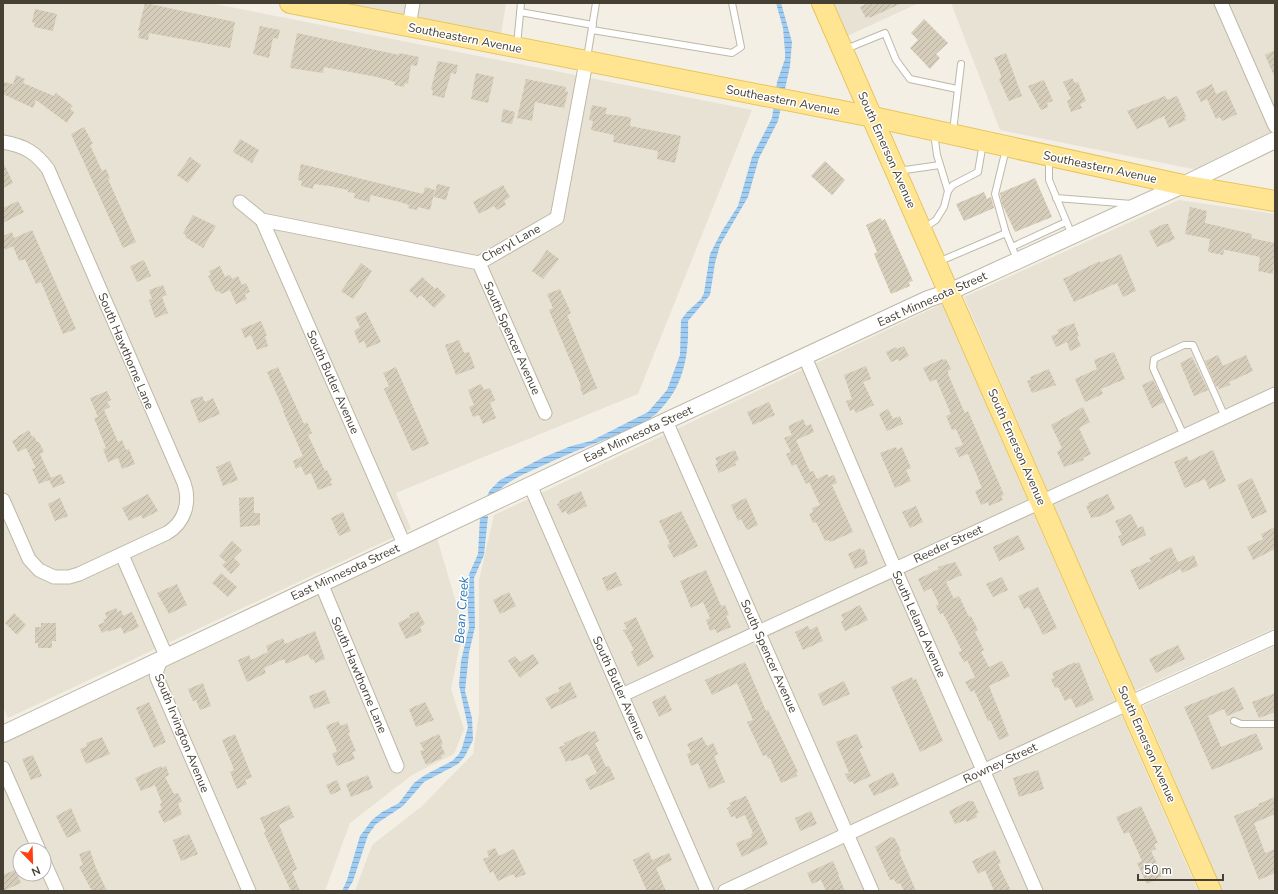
<svg xmlns="http://www.w3.org/2000/svg" width="1278" height="894" font-family="'Nunito Sans',sans-serif">
<defs>
<pattern id="water-rules" width="6" height="5" patternUnits="userSpaceOnUse"><rect width="6" height="5" fill="#9eccf3"/><path d="M0 2.5h6" fill="none" stroke="#83a7c6"/></pattern>
<pattern id="building-hatch" width="6" height="6" patternUnits="userSpaceOnUse"><rect width="6" height="6" fill="#d5ccba"/><path d="M-1 1l2-2M0 6l6-6M5 7l2-2" fill="none" stroke="#b8b0a0"/></pattern>
</defs>
<rect width="100%" height="100%" fill="#f3efe5"/>
<g fill="#e7e2d3" fill-rule="evenodd">
<polygon points="3,3 210,3 752,110 638,394 396,493 411,529 8,718 3,707"/>
<polygon points="339,3 506,3 501,35"/>
<polygon points="833,3 919,3 847,36"/>
<polygon points="951,3 1275,3 1275,134 1198,170 1000,130"/>
<polygon points="1179,200 1275,214 1275,628 1134,691 964,297"/>
<polygon points="942,304 1198,891 355,891 372,845 421,807 473,754 479,713 479,580 494,515"/>
<path d="M437,538L458,609L462,634L451,689L464,729L454,754L412,775L350,823L325,891H3V743ZM20,850H44V874H20Z"/>
<polygon points="1275,646 1275,891 1222,891 1143,706"/>
</g>
<g fill="url(#water-rules)">
<path d="M776,3H781L792,42L790,66L778,121L759,158L748,197L720,245L715,263L710,295L688,321C689,355 684,386 659,411C648,423 628,429 614,436C587,446 561,457 535,469C520,476 502,483 493,498L487,496L490,490L500,480L542,458L571,446L591,441L648,412L667,390L680,355L681,320L687,312L701,299L704,293L710,254L722,231L738,206L752,157L772,118L777,82L785,59V52L783,28Z"/>
<polygon points="488,516 484,555 474,578 475,627 469,653 465,691 472,718 473,740 465,756 458,764 424,782 403,806 376,824 368,835 353,881 347,891 342,891 347,880 360,836 372,820 382,812 399,803 414,783 425,775 452,761 459,754 462,748 468,727 459,685 461,661 469,627 466,581 478,554 480,517"/>
</g>
<g fill="url(#building-hatch)">
<polygon points="145,3 235,22 230,48 149,33 148,40 138,38 140,31 138,31"/>
<polygon points="868,3 902,3 869,18 869,16 866,18 860,7"/>
<polygon points="35,9 57,14 53,31 34,27 35,23 32,22"/>
<polygon points="924,19 948,43 936,54 940,58 930,69 910,48 918,40 911,33"/>
<polygon points="260,26 280,30 278,39 273,38 269,58 253,54"/>
<polygon points="297,33 399,55 399,53 419,57 417,66 411,65 408,84 405,83 404,87 394,85 395,82 377,77 324,67 323,73 290,68"/>
<polygon points="1275,50 1275,78 1265,55"/>
<polygon points="1006,53 1022,96 1009,101 999,79 1001,78 1001,75 994,58"/>
<polygon points="438,61 458,65 456,74 451,73 444,98 432,95 433,90 431,89"/>
<polygon points="476,73 494,77 488,103 471,99"/>
<polygon points="16,75 25,79 23,83 54,96 56,93 73,106 70,109 74,112 67,123 36,100 33,108 3,94 3,82 13,84"/>
<polygon points="1072,78 1075,83 1078,82 1086,101 1080,104 1082,108 1071,112 1067,101 1071,99 1063,82"/>
<polygon points="526,79 566,87 565,91 568,92 564,108 535,102 532,121 517,118"/>
<polygon points="1044,80 1053,101 1047,103 1048,107 1041,110 1028,86"/>
<polygon points="1212,84 1216,94 1226,90 1237,114 1222,121 1220,117 1216,119 1207,99 1201,102 1196,92"/>
<polygon points="1165,96 1167,100 1177,96 1186,116 1184,118 1186,120 1169,128 1164,116 1137,129 1127,111"/>
<polygon points="592,105 607,108 605,114 629,117 631,118 630,126 681,136 675,163 657,159 658,151 613,142 614,135 591,130 593,121 589,120"/>
<polygon points="503,109 515,112 512,124 501,122"/>
<polygon points="84,127 93,144 90,145 102,171 106,169 110,178 108,179 136,242 123,248 71,134"/>
<polygon points="240,139 259,150 252,163 233,152"/>
<polygon points="190,157 201,165 188,183 177,175"/>
<polygon points="825,161 845,180 832,195 811,176"/>
<polygon points="3,162 13,183 3,188"/>
<polygon points="301,164 423,194 425,187 435,190 430,210 418,207 417,210 408,208 409,205 400,202 371,195 369,202 354,198 355,193 348,192 348,190 329,186 314,184 313,189 301,186 302,181 298,180"/>
<polygon points="1035,178 1052,217 1015,232 1002,204 1000,193"/>
<polygon points="437,184 450,187 446,200 434,197"/>
<polygon points="503,185 510,197 504,201 506,205 497,210 494,206 479,214 473,202"/>
<polygon points="984,192 987,199 991,197 994,208 964,221 956,204"/>
<polygon points="18,201 24,212 3,223 3,208"/>
<polygon points="1190,207 1207,211 1205,223 1252,234 1251,238 1275,243 1273,274 1258,271 1260,257 1226,250 1224,250 1223,255 1208,252 1210,239 1185,234"/>
<polygon points="193,215 216,226 203,248 185,237 186,235 183,233"/>
<polygon points="881,218 882,221 885,219 913,281 909,282 910,286 891,294 874,254 877,252 866,225"/>
<polygon points="1164,224 1168,224 1175,239 1157,247 1149,231"/>
<polygon points="32,230 76,329 63,334 41,282 36,284 25,259 19,261 13,246 5,250 3,244 3,236 12,232 14,238"/>
<polygon points="547,250 559,259 543,279 532,271"/>
<polygon points="1121,254 1136,291 1123,297 1117,283 1074,302 1063,279 1100,261 1100,263"/>
<polygon points="144,260 151,276 137,282 130,266"/>
<polygon points="361,263 372,271 353,299 341,291"/>
<polygon points="220,266 225,277 230,275 232,279 238,276 242,285 246,283 250,292 245,294 247,299 236,304 230,290 221,294 219,291 216,292 208,276 211,275 209,271"/>
<polygon points="422,277 435,289 437,287 446,296 434,308 421,295 417,298 409,290"/>
<polygon points="163,285 167,295 162,297 168,313 155,318 149,300 152,299 149,290"/>
<polygon points="560,289 571,313 567,315 597,388 583,395 580,387 581,386 549,310 553,308 547,294"/>
<polygon points="366,312 381,342 367,348 364,341 359,343 354,331 360,327 355,317"/>
<polygon points="261,321 267,336 265,336 268,346 257,350 251,335 245,338 241,329"/>
<polygon points="1074,323 1079,336 1077,337 1081,346 1070,351 1067,342 1056,347 1051,336 1059,333 1057,330"/>
<polygon points="459,340 464,353 469,352 475,368 456,375 445,345"/>
<polygon points="904,346 909,356 899,361 898,359 891,362 886,352 896,347 897,349"/>
<polygon points="1114,352 1125,379 1101,389 1103,394 1085,402 1075,379 1097,369 1094,360"/>
<polygon points="1218,355 1223,366 1246,355 1253,371 1229,382 1230,385 1219,389 1218,386 1216,386 1205,361"/>
<polygon points="1192,357 1208,390 1194,396 1180,363"/>
<polygon points="942,359 943,360 946,359 951,369 948,371 948,374 963,409 965,413 968,411 1004,495 1001,496 1003,500 989,506 988,502 981,505 975,491 982,488 968,454 959,457 955,448 963,445 956,429 952,430 946,416 951,414 936,379 930,382 923,368"/>
<polygon points="866,366 871,379 863,382 874,405 856,413 854,409 850,411 846,401 852,399 844,375"/>
<polygon points="278,367 304,424 307,422 312,433 308,435 325,471 327,470 332,480 330,481 332,485 318,490 311,473 305,475 301,466 296,469 293,461 303,456 283,411 284,411 267,372"/>
<polygon points="396,367 429,444 412,451 384,389 389,386 383,373"/>
<polygon points="1049,369 1056,385 1032,393 1027,381 1031,380 1030,377"/>
<polygon points="1153,380 1164,402 1152,408 1142,385"/>
<polygon points="481,384 484,390 490,388 495,400 490,403 496,418 483,424 479,415 473,417 469,407 474,405 468,390"/>
<polygon points="107,391 111,400 107,402 110,407 104,410 118,442 122,440 126,450 129,449 135,464 122,469 118,458 108,462 103,449 106,448 94,418 98,417 90,398"/>
<polygon points="202,396 205,402 213,398 220,414 199,423 190,400"/>
<polygon points="769,402 775,415 753,425 747,412"/>
<polygon points="1083,407 1090,422 1079,428 1091,454 1083,458 1084,460 1064,467 1057,452 1062,448 1051,425"/>
<polygon points="888,409 893,419 900,416 903,424 887,431 879,414"/>
<polygon points="803,419 806,426 811,424 814,432 796,440 810,472 813,471 817,479 811,482 827,474 829,477 834,475 837,483 832,485 853,532 830,542 829,540 825,541 816,522 813,523 809,514 813,512 812,508 820,505 809,482 806,484 796,464 792,466 786,454 791,452 784,438 792,435 788,426"/>
<polygon points="29,430 32,437 34,436 37,442 39,442 44,452 40,454 51,478 61,474 65,483 53,488 49,480 39,484 32,469 36,468 26,448 18,452 12,441 18,438 17,437"/>
<polygon points="896,447 897,450 902,447 911,468 906,470 911,481 895,488 880,453"/>
<polygon points="735,450 739,460 735,462 736,465 719,473 715,464 718,463 715,458"/>
<polygon points="1213,450 1226,481 1209,489 1205,479 1185,488 1174,462 1187,456 1189,461"/>
<polygon points="230,461 238,480 223,486 216,467"/>
<polygon points="1252,478 1267,512 1252,519 1237,485"/>
<polygon points="581,491 587,506 568,515 566,511 562,513 557,504 560,503 559,501"/>
<polygon points="148,494 158,511 143,519 141,515 129,521 122,508"/>
<polygon points="1108,494 1115,509 1101,516 1091,518 1086,506 1089,505 1088,503"/>
<polygon points="254,497 254,513 260,513 260,525 240,527 239,498"/>
<polygon points="60,498 68,516 55,521 48,504"/>
<polygon points="746,498 758,525 747,530 741,519 738,521 731,505"/>
<polygon points="916,506 923,522 910,528 902,512"/>
<polygon points="681,511 698,546 674,558 667,545 670,544 659,521"/>
<polygon points="343,512 351,531 339,536 331,518"/>
<polygon points="1131,514 1138,528 1143,526 1146,535 1122,546 1118,536 1122,535 1115,521"/>
<polygon points="1275,527 1275,549 1253,560 1247,547 1263,539 1261,534"/>
<polygon points="1018,535 1025,549 999,561 993,547"/>
<polygon points="232,541 242,550 234,558 240,564 231,574 222,565 226,562 219,556"/>
<polygon points="1171,547 1178,562 1194,555 1198,566 1182,573 1181,569 1139,590 1130,570 1151,561 1149,558"/>
<polygon points="860,548 861,550 864,549 868,564 855,569 848,554"/>
<polygon points="955,562 962,575 946,582 954,599 959,596 969,617 971,616 978,630 975,632 984,650 981,652 989,667 1002,661 1010,676 989,686 1009,736 999,740 990,720 988,721 974,690 971,692 965,682 975,677 967,660 964,662 958,652 962,651 943,613 940,614 936,606 939,604 931,588 924,592 918,579 939,569 938,567"/>
<polygon points="706,570 721,606 725,605 729,615 726,616 731,627 717,633 715,629 710,631 706,620 710,618 703,602 691,608 680,581"/>
<polygon points="616,572 622,585 607,591 602,578"/>
<polygon points="221,573 237,587 228,597 212,583"/>
<polygon points="1002,577 1008,590 993,597 986,584"/>
<polygon points="177,584 187,605 169,614 157,593"/>
<polygon points="1038,587 1057,628 1043,635 1029,607 1024,609 1018,596"/>
<polygon points="509,592 516,606 500,614 493,600"/>
<polygon points="860,605 868,620 845,631 841,622 844,620 841,615"/>
<polygon points="116,608 118,612 121,610 123,616 132,612 139,627 124,634 121,627 108,632 108,630 102,633 98,625 105,622 103,620 107,618 105,613"/>
<polygon points="418,611 425,624 420,627 422,632 406,639 398,623 410,617 409,615"/>
<polygon points="14,613 26,625 17,635 5,623"/>
<polygon points="636,617 654,657 638,667 631,652 634,650 623,630 627,629 624,623"/>
<polygon points="41,623 56,623 56,641 52,641 52,648 38,648 38,643 35,643 35,627 41,627"/>
<polygon points="808,626 810,630 817,626 823,641 803,650 795,632"/>
<polygon points="315,631 325,659 315,663 313,659 311,660 308,654 286,664 284,659 264,668 266,673 247,682 238,660 249,655 251,660 268,652 266,646 283,638 285,644"/>
<polygon points="1178,645 1185,659 1156,673 1149,659"/>
<polygon points="533,654 539,663 520,678 508,661 515,656 520,662"/>
<polygon points="745,662 766,711 768,710 798,772 796,773 797,776 781,783 770,758 768,759 767,755 763,756 747,722 753,720 737,683 712,695 705,680"/>
<polygon points="1075,662 1076,664 1079,662 1094,700 1076,708 1071,698 1065,701 1058,687 1055,688 1051,679 1054,678 1052,673"/>
<polygon points="912,677 913,680 916,679 943,741 920,752 891,687"/>
<polygon points="844,681 850,694 823,706 818,694"/>
<polygon points="570,682 577,697 551,709 545,698 560,691 558,688"/>
<polygon points="203,683 211,706 200,710 196,700 193,701 188,689"/>
<polygon points="1234,687 1244,709 1227,716 1224,709 1208,716 1221,747 1256,733 1263,749 1212,770 1184,707"/>
<polygon points="325,690 330,703 314,709 309,696"/>
<polygon points="1275,693 1275,712 1259,718 1252,702"/>
<polygon points="665,695 672,710 659,717 652,702"/>
<polygon points="149,702 166,742 154,748 136,708"/>
<polygon points="425,702 434,720 416,727 409,709"/>
<polygon points="338,721 341,726 347,723 350,732 348,733 356,751 352,752 355,759 337,766 332,754 337,751 326,726"/>
<polygon points="590,731 591,733 595,731 599,741 595,743 606,767 609,766 615,779 590,790 585,779 597,773 588,754 572,761 571,760 566,762 559,747 565,745 564,743"/>
<polygon points="235,734 252,777 245,780 247,784 237,789 230,772 234,770 233,767 222,740"/>
<polygon points="439,734 443,744 441,745 445,754 441,756 442,758 426,765 420,751 424,750 420,743"/>
<polygon points="857,734 863,748 859,749 871,776 854,784 852,781 849,782 845,774 849,773 836,742"/>
<polygon points="102,737 110,754 86,764 80,749 87,746 86,743"/>
<polygon points="702,737 707,746 713,743 718,754 714,756 725,782 709,789 698,763 691,766 687,754 691,752 687,744"/>
<polygon points="33,755 42,776 31,780 22,759"/>
<polygon points="161,766 162,768 166,766 169,775 165,777 174,794 178,793 182,801 178,804 182,814 164,823 158,811 162,809 160,804 162,803 155,785 141,791 135,778"/>
<polygon points="1038,770 1044,789 1019,797 1013,778"/>
<polygon points="893,772 899,785 874,796 868,785"/>
<polygon points="368,775 373,788 351,797 346,784"/>
<polygon points="337,780 341,790 331,795 326,785"/>
<polygon points="746,796 768,844 742,857 736,843 752,837 751,834 753,833 745,815 736,819 735,816 731,817 727,808 731,806 729,803"/>
<polygon points="1275,797 1275,814 1254,823 1265,853 1275,849 1275,873 1259,880 1234,816 1259,806 1258,804"/>
<polygon points="969,801 973,801 979,813 976,814 977,817 967,822 966,820 955,824 949,811"/>
<polygon points="289,805 294,817 279,825 297,869 292,872 300,891 291,891 264,833 266,832 260,818"/>
<polygon points="1141,806 1158,843 1154,844 1156,849 1151,851 1163,876 1147,884 1137,863 1142,861 1129,832 1124,834 1116,817"/>
<polygon points="71,808 81,831 67,838 56,816"/>
<polygon points="811,811 817,824 800,831 795,818"/>
<polygon points="189,834 198,854 181,861 173,840"/>
<polygon points="891,837 892,838 894,837 901,851 899,852 916,891 904,891 900,883 897,884 894,879 890,880 875,847"/>
<polygon points="495,848 499,856 514,849 526,874 516,878 513,874 498,881 493,871 490,873 483,859 489,857 487,851"/>
<polygon points="90,850 96,868 107,891 92,891 79,867 83,865 79,854"/>
<polygon points="995,850 1001,863 998,864 1011,891 994,891 985,870 978,874 972,861"/>
<polygon points="649,852 652,860 669,853 672,860 656,868 666,891 647,891 633,860"/>
<polygon points="833,861 839,875 838,875 845,891 826,891 821,880 812,884 807,873"/>
<polygon points="15,870 21,883 3,891 3,875"/>
</g>
<g fill="none" stroke-linecap="round" stroke-linejoin="round">
<g stroke="#bfb8a7" stroke-width="8">
<g id="service">
<polyline points="520,12 593,25"/>
<polyline points="592,30 732,53 741,47 732,3"/>
<polyline points="517,45 521,3"/>
<polyline points="846,49 885,33 896,60 910,79 957,89"/>
<polyline points="587,58 596,3"/>
<polyline points="953,131 961,64"/>
<polyline points="934,133 937,155 948,191"/>
<polyline points="1049,159 1049,180 1072,235"/>
<polyline points="898,171 940,165"/>
<polyline points="1056,198 1132,204"/>
<polyline points="924,228 936,220 944,207 948,191 953,185 978,172 983,143"/>
<polyline points="1006,233 995,194 1006,149"/>
<polyline points="1012,247 1066,222"/>
<polyline points="938,262 1006,233 1017,259"/>
<polyline points="1184,436 1153,368 1154,359 1184,345 1193,345 1225,417"/>
<polyline points="1234,721 1241,724 1275,724"/>
</g>
</g>
<g stroke="#bfb8a7" stroke-width="15">
<g id="minor">
<polyline points="1221,3 1275,126"/>
<polyline points="409,26 413,3"/>
<path d="M3,142C25,146 35,152 48,169L184,483C191,503 184,523 167,533L79,574L69,577H54L39,570L29,559L3,500"/>
<polyline points="240,202 262,220 404,544"/>
<polyline points="262,220 479,263 557,218 586,62"/>
<polyline points="479,263 545,413"/>
<polyline points="805,357 895,569 1036,891"/>
<polyline points="666,421 872,891"/>
<polyline points="530,485 707,891"/>
<path d="M122,555L164,651C164,661 154,667 157,678L249,891"/>
<polyline points="321,583 397,766"/>
<polyline points="622,695 1275,394"/>
<polyline points="3,768 39,850"/>
<polyline points="44,862 57,891"/>
<polyline points="725,891 1129,703 1275,637"/>
</g>
</g>
<g stroke="#bfb8a7" stroke-width="18">
<polyline id="tertiary" points="3,734 666,421 928,299 949,292 1183,185 1275,140"/>
</g>
<g stroke="#e8c55e" stroke-width="22">
<g id="primary">
<polyline points="290,3 873,117 1183,185 1275,201"/>
<polyline points="822,3 1211,891"/>
</g>
</g>
<use href="#service" stroke="#fff" stroke-width="6"/>
<use href="#minor" stroke="#fff" stroke-width="13"/>
<use href="#tertiary" stroke="#fff" stroke-width="16"/>
<use href="#primary" stroke="#ffe592" stroke-width="20"/>
</g>
<g text-anchor="middle" stroke-width="3" stroke-linejoin="round" paint-order="stroke">
<g font-size="12" fill="#464034" stroke="#fff">
<text transform="translate(465 38) rotate(11)" y="4">Southeastern Avenue</text>
<text transform="translate(783 100) rotate(11)" y="4">Southeastern Avenue</text>
<text transform="translate(887 150) rotate(66)" y="4">South Emerson Avenue</text>
<text transform="translate(1100 167) rotate(12)" y="4">Southeastern Avenue</text>
<text transform="translate(511 243) rotate(-29)" y="4">Cheryl Lane</text>
<text transform="translate(932 299) rotate(-24)" y="4">East Minnesota Street</text>
<text transform="translate(512 338) rotate(66)" y="4">South Spencer Avenue</text>
<text transform="translate(126 351) rotate(67)" y="4">South Hawthorne Lane</text>
<text transform="translate(333 382) rotate(66)" y="4">South Butler Avenue</text>
<text transform="translate(638 434) rotate(-25)" y="4">East Minnesota Street</text>
<text transform="translate(1017 447) rotate(66)" y="4">South Emerson Avenue</text>
<text transform="translate(948 544) rotate(-25)" y="4">Reeder Street</text>
<text transform="translate(345 572) rotate(-25)" y="4">East Minnesota Street</text>
<text transform="translate(919 624) rotate(66)" y="4">South Leland Avenue</text>
<text transform="translate(769 656) rotate(66)" y="4">South Spencer Avenue</text>
<text transform="translate(359 675) rotate(67)" y="4">South Hawthorne Lane</text>
<text transform="translate(619 688) rotate(66)" y="4">South Butler Avenue</text>
<text transform="translate(182 733) rotate(68)" y="4">South Irvington Avenue</text>
<text transform="translate(1147 744) rotate(66)" y="4">South Emerson Avenue</text>
<text transform="translate(1000 763) rotate(-25)" y="4">Rowney Street</text>
</g>
<g font-size="13" font-style="italic" fill="#2a74b5" stroke="#fff">
<text transform="translate(461 610) rotate(-86)" y="5">Bean Creek</text>
</g>
</g>
<rect width="1278" height="894" fill="none" stroke="#464034" stroke-width="8"/>
<g transform="translate(32 862) rotate(157)"><circle r="19" fill="#ffffff" stroke="#b5b3ae"/>
<path d="M0-3L7 15L0 10L-7 15Z" fill="#ff3f10"/>
<text y="-6" font-size="11" font-weight="bold" text-anchor="middle" fill="#464034">N</text>
</g>
<path d="M1138 874v6h85v-6" fill="none" stroke="#464034" stroke-width="2"/>
<text x="1144" y="874" font-size="12" fill="#464034" stroke="#ffffff" stroke-width="3" paint-order="stroke">50 m</text>
</svg>
